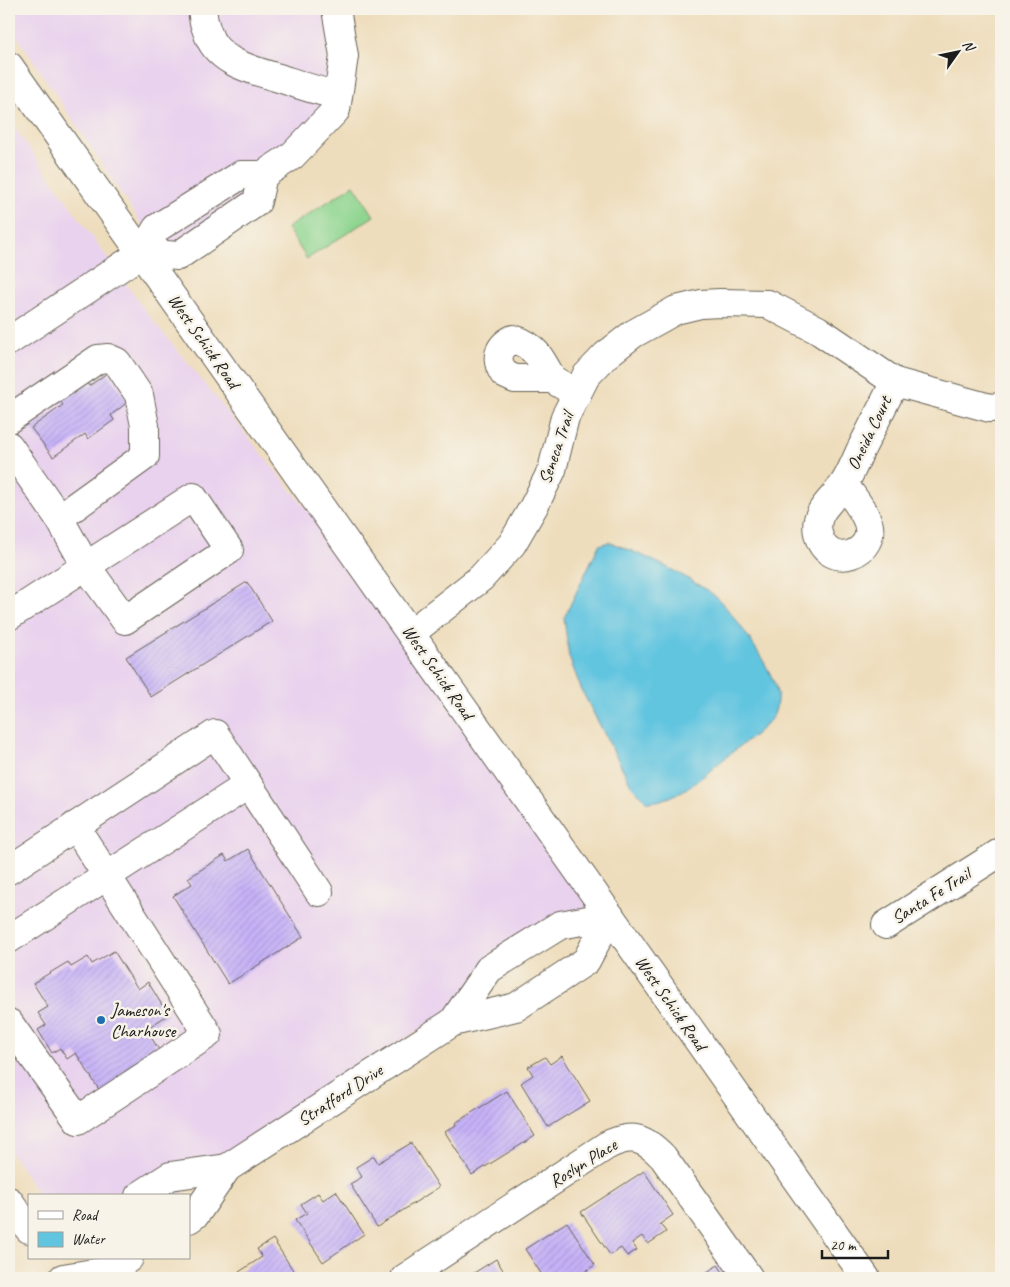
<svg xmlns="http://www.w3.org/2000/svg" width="1010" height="1287" font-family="Caveat,sans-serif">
<defs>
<pattern id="building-hatch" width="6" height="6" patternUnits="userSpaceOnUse" patternTransform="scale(1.25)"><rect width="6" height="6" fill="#c6b2f8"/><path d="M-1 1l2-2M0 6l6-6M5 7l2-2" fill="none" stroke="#aa98d4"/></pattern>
</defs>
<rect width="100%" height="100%" fill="#f7f3e8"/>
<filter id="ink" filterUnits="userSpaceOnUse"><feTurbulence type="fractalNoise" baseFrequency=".02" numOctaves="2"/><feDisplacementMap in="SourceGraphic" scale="10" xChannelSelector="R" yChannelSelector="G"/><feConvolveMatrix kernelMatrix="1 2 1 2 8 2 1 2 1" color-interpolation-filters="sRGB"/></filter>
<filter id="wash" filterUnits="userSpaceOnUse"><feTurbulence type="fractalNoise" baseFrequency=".0096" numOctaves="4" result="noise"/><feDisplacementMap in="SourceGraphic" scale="20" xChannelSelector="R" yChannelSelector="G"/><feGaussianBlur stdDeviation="1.12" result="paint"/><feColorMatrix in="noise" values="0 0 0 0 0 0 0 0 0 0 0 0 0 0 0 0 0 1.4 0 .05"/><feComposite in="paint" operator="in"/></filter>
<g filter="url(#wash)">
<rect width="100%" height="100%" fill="#eeddbc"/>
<g fill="#e9d2ee">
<polygon points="9,9 343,9 355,50 297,167 163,256 9,24"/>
<polygon points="9,120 147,313 372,589 597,907 177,1196 40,1196 9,1150"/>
</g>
<polygon fill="#8fd590" stroke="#567856" points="354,185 374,216 307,259 287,228"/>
<path fill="#62c5e0" stroke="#3f707e" d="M609,542C644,555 680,572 711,593C729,605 775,672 777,693C778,698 776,712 773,716C764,730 738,747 725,758C702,777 678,801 647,802L631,785L582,691L569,657L564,618L599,545Z"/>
<g id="blocks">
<g fill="url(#building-hatch)">
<polygon points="107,373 128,402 111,415 114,420 88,439 85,434 53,457 31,428 63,405 54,393 81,374 89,386"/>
<polygon points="247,582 272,621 151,697 126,657"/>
<polygon points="248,849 303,937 228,984 173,896 192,884 188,878 224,855 228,861"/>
<polygon points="114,951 138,989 148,982 168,1015 146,1029 159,1050 124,1072 129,1080 103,1096 76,1053 67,1059 60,1048 52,1053 38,1030 46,1025 38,1013 48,1007 33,983 68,962 71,967 88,957 92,964"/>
<polygon points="562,1056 590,1101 548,1127 521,1083 533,1075 528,1067 545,1057 550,1064"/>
<polygon points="507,1091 535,1136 472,1175 445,1132 456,1125 455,1123"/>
<polygon points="411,1143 439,1187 377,1227 350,1184 362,1177 356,1167 374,1156 378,1163"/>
<polygon points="644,1171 673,1215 660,1224 666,1232 648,1244 642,1236 632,1243 637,1250 627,1256 621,1248 610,1255 581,1212"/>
<polygon points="336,1191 364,1234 323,1262 295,1220 307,1213 301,1204 318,1193 323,1200"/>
<polygon points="567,1222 595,1265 583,1273 586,1278 544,1278 525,1249"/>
<polygon points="273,1239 298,1278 243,1278 239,1272 262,1257 257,1249"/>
<polygon points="496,1259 508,1278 466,1278"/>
<polygon points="718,1265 727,1278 698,1278"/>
</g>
</g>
</g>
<g filter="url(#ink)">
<use href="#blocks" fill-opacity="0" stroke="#666054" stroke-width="1"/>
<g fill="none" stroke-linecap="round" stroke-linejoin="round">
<g stroke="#666054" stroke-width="30">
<g id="minor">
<path d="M203,9C202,17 204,23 207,31C216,63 253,70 282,79C300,85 319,92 338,95"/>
<polyline points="9,66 866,1278"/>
<polyline points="142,253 178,256 257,202 263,175"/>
<polyline points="9,341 142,253 157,228 241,175 263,175 292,156 336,110 344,56 336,9"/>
<path d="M552,379C542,360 535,345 513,339C497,347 495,360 504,374L515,379H552L577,394"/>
<polyline points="9,419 98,359 108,358 117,362 139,395 145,426 145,456 59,518"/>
<polyline points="9,446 59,518 86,566 9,616"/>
<path d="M844,484C851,495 862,507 867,520C881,553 827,574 818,533C813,512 832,501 843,485C850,475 855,462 860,451C872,428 883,405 895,382"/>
<polygon points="193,497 229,550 125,620 86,566"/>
<polyline points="411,633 481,578 512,544 534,506 552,470 565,417 586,376 606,355 633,334 676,310 701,304 720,303 768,304 818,330 895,382 990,408 1001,407"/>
<polyline points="9,870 215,734 319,892"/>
<polyline points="886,925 1001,852"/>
<polyline points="9,939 248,785"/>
<polyline points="453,1022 489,969 560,925 610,916"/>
<polyline points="9,1023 78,1120 208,1034 75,826"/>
<polyline points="139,1196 170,1176 227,1168"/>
<polyline points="9,1201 29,1229"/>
<polyline points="189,1219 196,1214 227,1168 453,1022 516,1007 586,961 610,916"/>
<polyline points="63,1278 112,1270 129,1258"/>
<path d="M405,1278L606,1146C631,1133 644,1137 663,1157L749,1278"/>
</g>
</g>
<use href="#minor" stroke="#fff" stroke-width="28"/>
</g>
</g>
<circle fill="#1f6fb2" stroke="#f7f3e8" stroke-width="2" cx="101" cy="1020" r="5"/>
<g text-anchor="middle" stroke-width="5" stroke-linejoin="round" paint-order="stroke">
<g font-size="18" fill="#1c1c1c" stroke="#f7f3e8">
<text transform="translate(204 341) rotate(55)" y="6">West Schick Road</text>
<text transform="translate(869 433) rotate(-64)" y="6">Oneida Court</text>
<text transform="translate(556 448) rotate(-71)" y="6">Seneca Trail</text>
<text transform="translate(438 672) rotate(55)" y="6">West Schick Road</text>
<text transform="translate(931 896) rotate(-32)" y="6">Santa Fe Trail</text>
<text transform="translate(671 1003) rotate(55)" y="6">West Schick Road</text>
<text transform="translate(340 1095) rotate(-33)" y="6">Stratford Drive</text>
<text transform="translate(583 1163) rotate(-32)" y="6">Roslyn Place</text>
</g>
<g font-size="18" fill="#1c1c1c" stroke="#f7f3e8" text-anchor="start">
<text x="111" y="1016">Jameson's<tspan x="111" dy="21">Charhouse</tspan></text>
</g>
</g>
<rect width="1010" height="1287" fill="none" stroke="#f7f3e8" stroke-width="30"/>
<rect x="28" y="1194" width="162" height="65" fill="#f7f3e8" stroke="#9f9d96"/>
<rect x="38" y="1211" width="25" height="8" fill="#ffffff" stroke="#9f9d96"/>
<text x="72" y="1220" font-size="15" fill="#1c1c1c">Road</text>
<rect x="38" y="1232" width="25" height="15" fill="#62c5e0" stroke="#9f9d96"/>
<text x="72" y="1244" font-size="15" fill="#1c1c1c">Water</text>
<g transform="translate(958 52) rotate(57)" stroke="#f7f3e8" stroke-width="4" paint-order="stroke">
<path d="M0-4L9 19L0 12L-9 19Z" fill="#1c1c1c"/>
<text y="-8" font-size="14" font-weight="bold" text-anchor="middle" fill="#1c1c1c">N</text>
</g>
<path d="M822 1250v8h66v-8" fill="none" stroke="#1c1c1c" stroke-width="2.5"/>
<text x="830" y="1250" font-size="15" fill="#1c1c1c" stroke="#f7f3e8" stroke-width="4" paint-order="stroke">20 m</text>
</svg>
